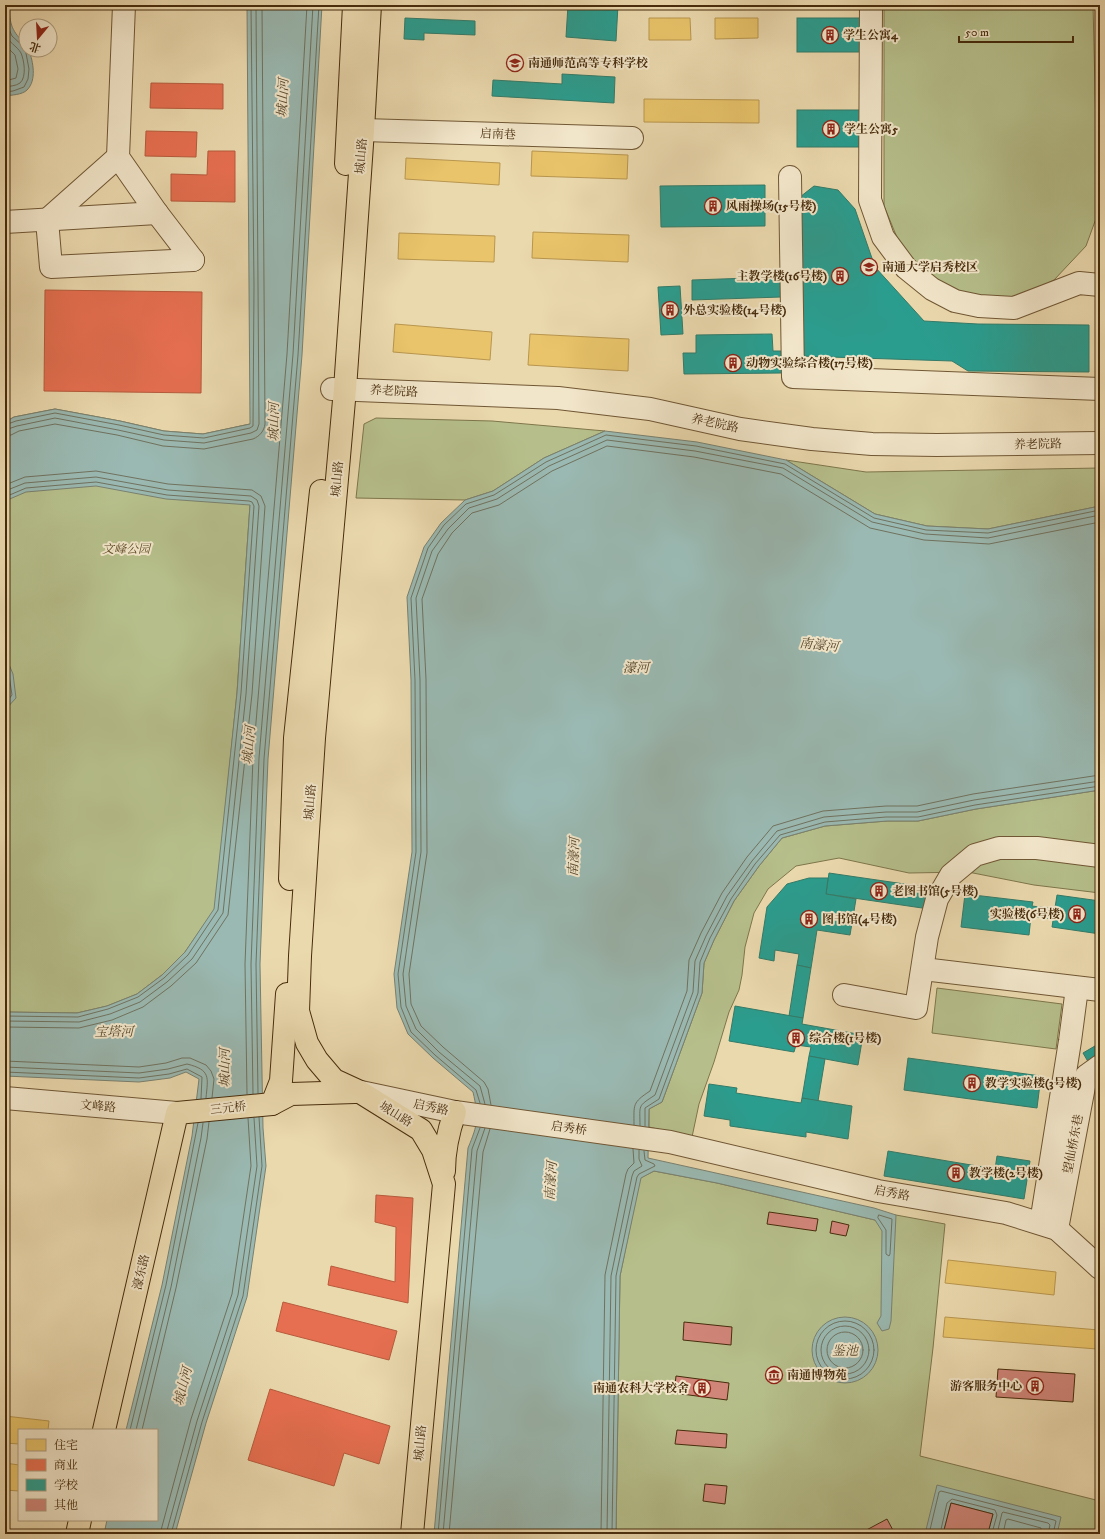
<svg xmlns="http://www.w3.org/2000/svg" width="1105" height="1539" font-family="'IM FELL DW Pica','Noto Serif SC',serif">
<rect width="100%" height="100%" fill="#ebd9ae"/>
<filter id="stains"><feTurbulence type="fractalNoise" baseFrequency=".005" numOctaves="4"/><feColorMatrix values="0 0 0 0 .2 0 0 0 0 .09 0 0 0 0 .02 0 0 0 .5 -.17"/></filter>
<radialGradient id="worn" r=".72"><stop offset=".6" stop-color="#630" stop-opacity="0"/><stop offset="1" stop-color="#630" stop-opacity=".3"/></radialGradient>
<g fill="#b6bf8b" stroke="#7e764c">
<polygon points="884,5 1093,5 1098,213 1086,246 1054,280 1010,302 967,297 935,283 901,247 884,206"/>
<polygon points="55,409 120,421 164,431 203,434 250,424 250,505 237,693 215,909 185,952 162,975 137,994 107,1006 77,1013 5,1012 5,422 14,417"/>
<polygon points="376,418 492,421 605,431 544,458 493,491 465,500 356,498 364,424"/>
<polygon points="786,460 866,472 1100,468 1100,506 988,529 927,526 875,514"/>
<polygon points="1100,790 1100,893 1034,885 968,872 909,873 839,858 796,866 768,889 754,913 745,947 742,975 739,990 729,1012 714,1062 699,1104 692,1137 649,1127 649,1109 662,1102 702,993 704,963 714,940 734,901 759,866 782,838 825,826 887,821 918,821 976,809"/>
<polygon points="937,988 1062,1004 1056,1049 932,1033"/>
<polygon points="654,1171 717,1183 875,1220 896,1215 945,1224 933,1348 920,1456 1100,1501 1100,1534 616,1534 620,1276 640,1178"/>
</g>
<g fill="#9ab9b2" stroke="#798170">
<path d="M5,5H10C9,25 12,31 26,45V50H29C33,62 37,80 27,90C22,95 11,95 5,96Z"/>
<polygon points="247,5 322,5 302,355 268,759 260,964 263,1128 266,1166 247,1297 206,1423 175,1534 104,1534 107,1520 157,1520 157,1430 126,1430 162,1285 192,1136 199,1079 186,1072 170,1078 139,1082 5,1076 5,1012 77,1013 107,1006 137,994 162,975 185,952 214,909 237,693 250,505 166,499 96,486 26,492 5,501 5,422 14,417 55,409 120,421 164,431 203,434 250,424"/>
<path d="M605,431L697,442L786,460L875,514L927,526L988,529L1100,506V790L976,809L918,821H887L825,826L782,838L759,866L734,901L714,940L704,963L702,993L662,1102L649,1109L648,1158L874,1208L896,1215L891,1321L889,1329L882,1331L877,1323L881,1316V1312L882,1231L875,1220L717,1183L654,1171L641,1178L620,1276L616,1534H434L468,1148C478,1124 479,1118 473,1092L433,1058L408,1034L397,1008L394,974L412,852L411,680L407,597L424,547L441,523L465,500L493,491L544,458Z"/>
<polygon points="5,655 13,674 16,698 5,710"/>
<circle cx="845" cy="1350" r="33"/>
<polygon points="937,1485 1061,1517 1057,1534 994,1534 988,1533 993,1514 951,1503 943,1534 925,1534"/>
</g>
<g fill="#e9c46a" stroke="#b8964e">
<polygon points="649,18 690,18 691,40 649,40"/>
<polygon points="715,18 758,18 758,38 715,39"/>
<polygon points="644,99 759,100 759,123 644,122"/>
<polygon points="532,151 628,155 627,179 531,176"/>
<polygon points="406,158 500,163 499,185 405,179"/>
<polygon points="533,232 629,235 628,262 532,258"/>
<polygon points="399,233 495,236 494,262 398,259"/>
<polygon points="395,324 492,332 490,360 393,352"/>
<polygon points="530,334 629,339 628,371 528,365"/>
<polygon points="948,1260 1056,1272 1054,1295 945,1283"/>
<polygon points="945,1317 1099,1330 1097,1349 943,1337"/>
<polygon points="5,1416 49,1421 48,1430 19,1430 19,1444 5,1443"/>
<polygon points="5,1463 19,1465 19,1491 5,1490"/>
</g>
<g fill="#e76f51" stroke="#b75b3c">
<polygon points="151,83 223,84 223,109 150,108"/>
<polygon points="146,131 197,132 196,157 145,156"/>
<polygon points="208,151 235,151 235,202 171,201 171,174 207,175"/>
<polygon points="45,290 202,292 201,393 44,391"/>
<polygon points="376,1195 413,1198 408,1303 328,1285 331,1266 395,1282 396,1227 375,1222"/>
<polygon points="283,1302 397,1331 389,1360 276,1331"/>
<polygon points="270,1389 390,1426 379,1464 344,1453 334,1486 248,1460"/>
</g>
<g fill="#2a9d8f" stroke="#337b68">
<polygon points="568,5 618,5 616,41 566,37"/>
<polygon points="405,18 475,21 475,35 424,33 424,40 404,39"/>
<rect x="797" y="18" width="66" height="34"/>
<polygon points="562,74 615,77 614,103 492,96 493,80 562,84"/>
<rect x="797" y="110" width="69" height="37"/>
<polygon points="765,185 765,226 661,227 660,186"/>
<polygon points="814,186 838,190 855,209 875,267 924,321 978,324 1089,325 1089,372 968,371 952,361 799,356 800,197"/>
<polygon points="780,277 781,297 692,300 692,280"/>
<polygon points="680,286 683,334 661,335 658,287"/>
<polygon points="772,334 773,351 781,351 782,373 684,374 683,353 696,353 696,335"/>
<polygon points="829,873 932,888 929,909 826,894"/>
<polygon points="809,878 828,878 826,894 856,899 850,935 817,930 811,968 797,965 799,954 775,950 774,961 759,958 767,907 787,884"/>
<polygon points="965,894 1033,902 1032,906 1055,909 1053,919 1031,916 1029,935 961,927"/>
<polygon points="1057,895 1100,901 1100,934 1052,927"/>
<polygon points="797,965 811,968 803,1018 789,1016"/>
<polygon points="735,1006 803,1018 802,1024 863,1035 858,1065 809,1056 811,1047 796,1045 794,1052 729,1041"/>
<polygon points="1100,1043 1100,1059 1090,1065 1083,1053"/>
<polygon points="809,1056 825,1059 818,1101 802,1098"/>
<polygon points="908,1058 1041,1076 1037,1108 904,1090"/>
<polygon points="709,1084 737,1088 736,1093 801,1103 802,1098 852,1106 848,1139 806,1132 806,1137 730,1126 730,1120 704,1116"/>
<polygon points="888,1151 995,1169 997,1156 1030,1161 1024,1199 884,1176"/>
</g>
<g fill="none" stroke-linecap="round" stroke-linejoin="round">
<g stroke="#70725f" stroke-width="1">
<polyline points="5,20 12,36 25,48 29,69 28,79 24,87 13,91 5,92"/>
<path d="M5,34C8,42 17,46 21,53C24,60 27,77 20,83C16,86 10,86 5,87"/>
<polyline points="5,45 15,55 18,69 16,78 5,81"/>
<polyline points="5,425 16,421 55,413 119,425 164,435 204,438 250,428 253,426 254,286 251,5"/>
<polyline points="5,430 17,426 55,418 118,430 164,440 204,443 251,433 257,430 259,424 256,5"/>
<path d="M5,436L11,435L19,431L55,424L117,435L163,446L204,449L253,439C260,436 264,431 265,424L262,5"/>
<polyline points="5,485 25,477 96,471 168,484 252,490 261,496 265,506 252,694 228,915 196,963 171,986 143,1007 112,1020 79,1028 5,1027"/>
<polyline points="5,491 25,483 96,477 168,490 251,496 257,500 259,506 246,694 223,913 192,959 167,982 140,1002 110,1014 79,1022 5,1021"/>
<polyline points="5,497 26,488 96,482 167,495 249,501 252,502 254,506 241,693 218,910 188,955 164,978 138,997 108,1009 78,1017 5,1016"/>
<polyline points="5,665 9,675 12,695 5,704"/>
<polyline points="5,1061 139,1067 166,1063 182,1058 190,1058 206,1065 211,1071 214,1079 212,1098"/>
<path d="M5,1067L139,1073L168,1069L187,1064C211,1070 208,1077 206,1098"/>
<polyline points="5,1072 139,1078 169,1074 187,1069 202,1077 201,1099"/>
<polyline points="258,1093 256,964 264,759 298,355 319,5"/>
<polyline points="247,1094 245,964 253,758 287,354 307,5"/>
<polyline points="253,1094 251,964 259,758 293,354 313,5"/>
<polyline points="480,1103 476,1090 435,1055 411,1032 401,1007 398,974 416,852 415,680 411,598 428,548 444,525 466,504 494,495 546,462 606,435 696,446 785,464 874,518 926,530 988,533 1100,510"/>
<polyline points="485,1104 480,1086 439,1052 416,1029 406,1006 403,974 421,852 420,680 416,598 432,551 448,529 469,508 497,499 549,466 607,440 695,451 783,468 872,522 925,534 988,538 1100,515"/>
<polyline points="491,1105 488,1089 484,1082 443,1047 421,1026 411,1004 409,974 427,853 426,679 422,599 438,554 452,533 472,513 499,505 552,471 607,446 694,457 781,474 870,528 924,540 989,544 1100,522"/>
<path d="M634,1125C634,1104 632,1103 650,1091L687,991L689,960L701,933L722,893L747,857L773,826L823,811L886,806H917L973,794L1100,775"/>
<path d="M640,1126C640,1104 637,1107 655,1095L693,992L695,961L706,936L727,896L752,861L777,831L824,817L886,812H917L974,800L1100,781"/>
<polyline points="645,1126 645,1108 659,1099 698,993 700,962 710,938 731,899 755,864 780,835 825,822 886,817 918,817 975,805 1100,786"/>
<polygon points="879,1215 892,1219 890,1254 889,1256 886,1254 886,1230 878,1218"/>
<circle cx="845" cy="1350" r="29"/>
<circle cx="845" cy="1350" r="24"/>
<circle cx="845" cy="1350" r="18"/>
<polyline points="130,1430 166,1285 198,1123"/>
<polyline points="136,1430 171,1287 201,1138 203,1123"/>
<polyline points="142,1430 176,1288 207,1139 209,1122"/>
<polyline points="160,1534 191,1419 232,1294 251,1166 248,1118"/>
<polyline points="166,1534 197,1421 238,1295 257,1166 254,1118"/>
<polyline points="171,1534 202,1422 243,1296 262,1166 259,1117"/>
<polyline points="438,1534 472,1149 480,1128"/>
<polyline points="443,1534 477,1151 485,1128"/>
<polyline points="449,1534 483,1152 490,1129"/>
<polyline points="601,1534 605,1275 626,1174 628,1169 634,1163 633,1149"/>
<polyline points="607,1534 611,1276 632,1176 634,1171 642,1166 639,1159 639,1150"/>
<polyline points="612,1534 616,1276 637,1177 639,1174 655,1166 654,1164 645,1160 644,1151"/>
<polyline points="929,1534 939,1492 941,1491 1054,1520 1056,1521 1053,1534"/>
<polyline points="940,1534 947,1503 952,1499 995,1510 997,1515 992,1533"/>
<polyline points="997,1534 1002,1513 1003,1512 1048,1523 1050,1525 1048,1534"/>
<polyline points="1003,1534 1006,1520 1008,1519 1041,1528 1042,1534"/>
</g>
</g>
<g fill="#d1867a" stroke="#472c0c">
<polygon points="769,1212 818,1219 816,1231 767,1224"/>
<polygon points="832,1221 849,1225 846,1236 830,1233"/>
<polygon points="684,1322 732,1327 731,1345 683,1340"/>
<polygon points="998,1369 1075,1374 1073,1402 996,1397"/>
<polygon points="676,1376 729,1383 727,1400 674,1393"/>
<polygon points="677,1430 727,1434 726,1448 675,1444"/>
<polygon points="705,1484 727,1486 725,1504 703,1501"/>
<polygon points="951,1503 993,1514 988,1533 994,1534 943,1534"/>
<polygon points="887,1519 895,1534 859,1534"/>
</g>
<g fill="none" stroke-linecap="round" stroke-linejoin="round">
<g stroke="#705734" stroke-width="24">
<g id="minor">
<polyline points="124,5 118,157 157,213 193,260"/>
<polyline points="871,5 870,200 883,237 906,268 932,289 955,301 979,306 1014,308 1079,283 1100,285"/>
<polyline points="363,130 632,138"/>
<polyline points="118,157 47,220 51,267 193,260"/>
<polyline points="790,177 793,377 1100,389"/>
<polyline points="5,222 157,213"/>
<polyline points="332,389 558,398 650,409 740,429 812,439 872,444 937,445 1100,443"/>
<polyline points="923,969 1100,990"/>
<polyline points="844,995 916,1008 927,937 937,899 951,875 975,855 999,848 1037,848 1100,856"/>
<polyline points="361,1092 455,1112 670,1142 878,1191 1006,1213 1057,1229 1100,1268"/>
<polyline points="5,1098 177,1113"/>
<polyline points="1041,1223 1070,1041 1077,988"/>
<polyline points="1057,1229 1086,1076 1100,1066"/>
</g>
</g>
<g stroke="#472c0c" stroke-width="24">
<g id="major">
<polyline points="370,5 363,130 345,389 314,738 300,956 298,1011 307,1043 317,1060 334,1080 360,1092 421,1130 433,1150 444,1184 412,1534"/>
<polyline points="346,164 354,5"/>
<polyline points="290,879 295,738 321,491"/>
<polyline points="272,1104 281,1081 287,994"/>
<path d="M444,1171C444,1150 448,1132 455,1112"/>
<polyline points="104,1430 177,1113 272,1104 291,1094 355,1092"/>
<polyline points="77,1534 80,1520"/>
</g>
</g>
<use href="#minor" stroke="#f2e6ca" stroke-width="22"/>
<use href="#major" stroke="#ebd9ae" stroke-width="22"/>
</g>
<defs>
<g id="building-ring" transform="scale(0.9)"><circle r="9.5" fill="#f2e6ca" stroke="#8f2418" stroke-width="1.5"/><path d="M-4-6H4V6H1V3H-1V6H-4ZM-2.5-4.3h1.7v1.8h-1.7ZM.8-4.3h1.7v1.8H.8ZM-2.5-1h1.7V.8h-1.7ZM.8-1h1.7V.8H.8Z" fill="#8f2418"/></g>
<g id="university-ring" transform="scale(0.9)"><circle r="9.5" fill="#f2e6ca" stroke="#8f2418" stroke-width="1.5"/><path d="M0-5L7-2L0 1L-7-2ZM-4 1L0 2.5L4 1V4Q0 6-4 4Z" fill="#8f2418"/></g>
<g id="school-ring" transform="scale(0.9)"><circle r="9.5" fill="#f2e6ca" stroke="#8f2418" stroke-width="1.5"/><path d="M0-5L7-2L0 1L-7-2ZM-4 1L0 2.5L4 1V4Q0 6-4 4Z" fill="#8f2418"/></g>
<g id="museum-ring" transform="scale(0.9)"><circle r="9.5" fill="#f2e6ca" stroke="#8f2418" stroke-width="1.5"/><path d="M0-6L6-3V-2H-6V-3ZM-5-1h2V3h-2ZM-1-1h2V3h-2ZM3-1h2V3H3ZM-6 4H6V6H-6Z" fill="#8f2418"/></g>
</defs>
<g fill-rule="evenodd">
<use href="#building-ring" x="830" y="35"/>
<use href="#university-ring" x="515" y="63"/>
<use href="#building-ring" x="831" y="129"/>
<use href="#building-ring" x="713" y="206"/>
<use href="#school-ring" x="869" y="267"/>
<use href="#building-ring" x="840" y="276"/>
<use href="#building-ring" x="670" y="310"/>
<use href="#building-ring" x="733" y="363"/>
<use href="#building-ring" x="879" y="891"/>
<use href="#building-ring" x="1077" y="914"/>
<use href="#building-ring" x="809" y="919"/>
<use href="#building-ring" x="796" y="1038"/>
<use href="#building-ring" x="972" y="1083"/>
<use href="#building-ring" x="956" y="1173"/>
<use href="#museum-ring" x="774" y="1375"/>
<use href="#building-ring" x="1035" y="1386"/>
<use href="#building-ring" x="702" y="1388"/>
</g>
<g text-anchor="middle" stroke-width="4" stroke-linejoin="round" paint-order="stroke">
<g font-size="12" font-weight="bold" fill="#472c0c" stroke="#f2e6ca" text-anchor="start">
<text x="843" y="39">学生公寓4</text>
<text x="528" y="67">南通师范高等专科学校</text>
<text x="844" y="133">学生公寓5</text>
<text x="726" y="210">风雨操场(15号楼)</text>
<text x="882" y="271">南通大学启秀校区</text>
<text x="827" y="280" text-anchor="end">主教学楼(16号楼)</text>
<text x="683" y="314">外总实验楼(14号楼)</text>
<text x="746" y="367">动物实验综合楼(17号楼)</text>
<text x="892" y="895">老图书馆(5号楼)</text>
<text x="1064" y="918" text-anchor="end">实验楼(6号楼)</text>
<text x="822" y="923">图书馆(4号楼)</text>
<text x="809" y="1042">综合楼(1号楼)</text>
<text x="985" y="1087">教学实验楼(3号楼)</text>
<text x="969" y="1177">教学楼(2号楼)</text>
<text x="787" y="1379">南通博物苑</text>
<text x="1022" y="1390" text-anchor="end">游客服务中心</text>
<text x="689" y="1392" text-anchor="end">南通农科大学校舍</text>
</g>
<g font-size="12" fill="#472c0c" stroke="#f2e6ca">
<text transform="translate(498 134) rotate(2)" y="4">启南巷</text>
<text transform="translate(361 156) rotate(-86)" y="4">城山路</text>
<text transform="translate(394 391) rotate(3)" y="4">养老院路</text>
<text transform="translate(715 423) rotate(12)" y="4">养老院路</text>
<text transform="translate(1038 444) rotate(-1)" y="4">养老院路</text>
<text transform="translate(337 479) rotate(-85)" y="4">城山路</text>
<text transform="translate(310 802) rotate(-86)" y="4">城山路</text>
<text transform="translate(98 1106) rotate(5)" y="4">文峰路</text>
<text transform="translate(431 1107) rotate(12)" y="4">启秀路</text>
<text transform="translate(228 1108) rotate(-6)" y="4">三元桥</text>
<text transform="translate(396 1114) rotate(32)" y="4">城山路</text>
<text transform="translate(569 1128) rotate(8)" y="4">启秀桥</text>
<text transform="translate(1073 1144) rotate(-79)" y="4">望仙桥东巷</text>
<text transform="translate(892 1193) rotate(11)" y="4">启秀路</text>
<text transform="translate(141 1272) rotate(-77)" y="4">濠东路</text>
<text transform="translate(420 1443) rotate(-85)" y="4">城山路</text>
</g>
<g font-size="12" font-style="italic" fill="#5d4925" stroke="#f2e6ca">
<text x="126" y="553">文峰公园</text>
</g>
<g font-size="13" font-style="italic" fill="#58482d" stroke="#f2e6ca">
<text transform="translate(282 98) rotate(-87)" y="5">城山河</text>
<text transform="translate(273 422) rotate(-89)" y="5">城山河</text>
<text transform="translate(819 644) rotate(6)" y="5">南濠河</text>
<text x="636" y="672">濠河</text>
<text transform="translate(248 745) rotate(-85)" y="5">城山河</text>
<text transform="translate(573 857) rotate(-87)" y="5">南濠河</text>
<text transform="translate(114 1031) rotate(-1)" y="5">宝塔河</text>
<text transform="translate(224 1068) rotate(-90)" y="5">城山河</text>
<text transform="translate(550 1181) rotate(-86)" y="5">南濠河</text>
<text x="845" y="1355">鉴池</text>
<text transform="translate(182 1386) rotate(-76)" y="5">城山河</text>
</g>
</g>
<rect width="1105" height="1539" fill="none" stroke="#ebd9ae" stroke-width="20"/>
<rect x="6" y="6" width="1093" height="1527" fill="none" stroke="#472c0c" stroke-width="2"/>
<rect x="10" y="10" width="1085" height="1519" fill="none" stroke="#472c0c"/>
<rect x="18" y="1429" width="140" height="92" fill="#f2e6ca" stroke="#ae9c7e"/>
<rect x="26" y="1439" width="20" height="12" fill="#e9c46a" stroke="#ae9c7e"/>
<text x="54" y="1449" font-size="12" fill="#472c0c">住宅</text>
<rect x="26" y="1459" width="20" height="12" fill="#e76f51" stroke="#ae9c7e"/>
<text x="54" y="1469" font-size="12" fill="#472c0c">商业</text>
<rect x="26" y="1479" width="20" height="12" fill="#2a9d8f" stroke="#ae9c7e"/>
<text x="54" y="1489" font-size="12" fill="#472c0c">学校</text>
<rect x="26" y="1499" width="20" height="12" fill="#d1867a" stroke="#ae9c7e"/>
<text x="54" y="1509" font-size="12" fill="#472c0c">其他</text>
<g transform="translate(38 38) rotate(198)"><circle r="19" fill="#f2e6ca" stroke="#ae9c7e"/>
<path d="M0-3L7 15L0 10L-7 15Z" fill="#8f2418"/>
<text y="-6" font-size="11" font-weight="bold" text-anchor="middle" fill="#472c0c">北</text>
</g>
<path d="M959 36v6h114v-6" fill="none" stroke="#472c0c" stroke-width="2"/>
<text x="965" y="36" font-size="12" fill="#472c0c" stroke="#f2e6ca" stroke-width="3" paint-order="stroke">50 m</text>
<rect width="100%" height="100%" filter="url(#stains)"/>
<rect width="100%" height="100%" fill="url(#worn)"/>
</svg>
